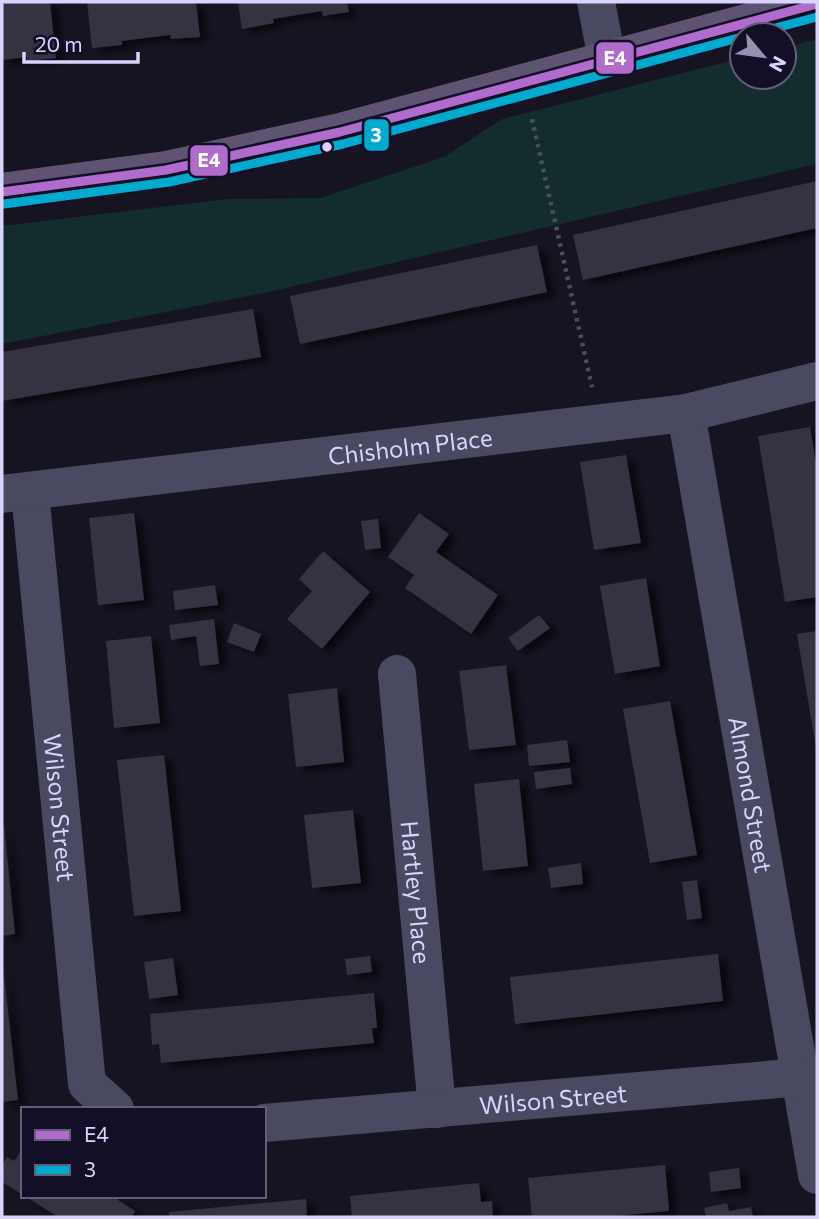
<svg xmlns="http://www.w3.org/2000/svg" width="819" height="1219" font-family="Commissioner,sans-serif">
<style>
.green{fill:#132c2d}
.building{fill:#343243;filter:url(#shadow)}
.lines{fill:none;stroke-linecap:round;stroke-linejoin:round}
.path{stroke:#44505f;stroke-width:4.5;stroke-dasharray:3.5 5;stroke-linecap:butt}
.minor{stroke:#4a4962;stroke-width:38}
.primary{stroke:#5e5373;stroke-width:38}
.bus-1-casing{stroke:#130f26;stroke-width:14}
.bus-2-casing{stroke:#130f26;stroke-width:14}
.bus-1{stroke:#b06ccc;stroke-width:9}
.bus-2{stroke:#00a9ce;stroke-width:9}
.bus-dot{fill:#d9d4ff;stroke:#130f26;stroke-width:2.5}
.labels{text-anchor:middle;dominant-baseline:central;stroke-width:7;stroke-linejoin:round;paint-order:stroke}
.street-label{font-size:24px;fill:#d9d4ff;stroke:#130f26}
.line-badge{stroke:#130f26;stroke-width:2.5}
.badge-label{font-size:19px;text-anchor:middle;font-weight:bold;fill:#fff}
</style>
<defs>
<filter id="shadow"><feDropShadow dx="8" dy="4.5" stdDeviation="3.5" flood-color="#0009"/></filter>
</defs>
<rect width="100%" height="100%" fill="#161421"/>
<polygon class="green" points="817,39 817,164 269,292 2,344 2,226 227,199 320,198 444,157 502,119 742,58 742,77 784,77 784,48"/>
<g class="building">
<polygon points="2,2 50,2 56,58 27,61 27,57 2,60"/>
<polygon points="87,2 196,2 200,37 171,39 170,35 145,38 122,41 122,45 92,48"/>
<polygon points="238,2 347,2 349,12 323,16 322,11 273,19 274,23 242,29"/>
<polygon points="817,181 817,228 583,280 573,235"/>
<polygon points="537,245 547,292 300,344 290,296"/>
<polygon points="253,309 261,357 2,401 2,352"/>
<polygon points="810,427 817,469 817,597 785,602 758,436"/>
<polygon points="626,455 641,543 594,550 580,462"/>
<polygon points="134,513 144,600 98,605 89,518"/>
<polygon points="419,513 449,534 436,552 498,595 471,634 405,588 414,575 388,557"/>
<polygon points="378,519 381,548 365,550 361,521"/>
<polygon points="323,551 370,592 322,649 287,619 312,591 299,579"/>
<polygon points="646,578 660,666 615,674 600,586"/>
<polygon points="215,585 218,605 175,610 173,591"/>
<polygon points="539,615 550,628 518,651 508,638"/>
<polygon points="214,619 219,664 200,666 196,636 171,640 169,625"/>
<polygon points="234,623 261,634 254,652 227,642"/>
<polygon points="817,631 817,748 816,748 797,634"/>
<polygon points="151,636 160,723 114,728 106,641"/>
<polygon points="506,665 516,745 469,750 459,671"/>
<polygon points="337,688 344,762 296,767 288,694"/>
<polygon points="670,701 697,855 650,863 623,709"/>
<polygon points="567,740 570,762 529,766 527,745"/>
<polygon points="164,755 181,911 134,916 117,760"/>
<polygon points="570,768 572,784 536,789 534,772"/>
<polygon points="519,779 528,866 483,871 474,784"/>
<polygon points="353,810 361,883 312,888 304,815"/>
<polygon points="2,825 4,825 15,934 2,936"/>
<polygon points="581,863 583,884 551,888 548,868"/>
<polygon points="697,880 702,918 687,920 682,882"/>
<polygon points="718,954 723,1001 515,1024 510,977"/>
<polygon points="370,956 372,972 347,975 345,959"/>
<polygon points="173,958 178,995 149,999 144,962"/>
<polygon points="2,975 4,975 18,1100 2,1102"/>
<polygon points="374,993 377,1028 372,1028 374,1043 161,1063 159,1044 152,1045 150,1014"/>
<polygon points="23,1148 23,1195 2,1182 2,1165 7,1157 14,1161"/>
<polygon points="665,1165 669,1211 606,1217 532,1217 528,1178"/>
<polygon points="739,1168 741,1188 711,1192 709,1172"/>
<polygon points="479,1183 481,1202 492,1201 493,1217 352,1217 350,1196"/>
<polygon points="25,1196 112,1196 135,1211 132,1217 58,1217"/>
<polygon points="306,1199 307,1217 169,1217 169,1212"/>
<polygon points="727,1203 729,1211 751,1207 753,1217 706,1217 704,1208"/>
</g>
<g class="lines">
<polyline class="path" points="532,119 592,387"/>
<g class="minor">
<polyline points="596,2 607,59"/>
<path id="s1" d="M686,413L817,1175"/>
<path id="s2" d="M30,492L87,1084L115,1109"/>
<path id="s3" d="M2,494L686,413L817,381"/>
<path id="s4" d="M397,674L437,1109"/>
<path id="s5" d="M264,1123L802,1077"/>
</g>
<polyline class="primary" points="2,192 166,170 340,132 817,4"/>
<defs>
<polyline id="bus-1" points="2,192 166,170 340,132 817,4"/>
<g id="bus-2">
<polyline points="749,35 817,17"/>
<polyline points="4,204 169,182 343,144 742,37"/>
</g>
</defs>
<use href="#bus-1" class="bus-1-casing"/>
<use href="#bus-2" class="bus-2-casing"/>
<use href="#bus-1" class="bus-1"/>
<use href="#bus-2" class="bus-2"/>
</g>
<circle class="bus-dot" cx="327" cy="147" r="6"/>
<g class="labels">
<g class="street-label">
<text stroke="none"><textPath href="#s3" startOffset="411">Chisholm Place</textPath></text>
<text stroke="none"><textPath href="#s1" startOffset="387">Almond Street</textPath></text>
<text stroke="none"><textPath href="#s2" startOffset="317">Wilson Street</textPath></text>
<text stroke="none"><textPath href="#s4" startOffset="219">Hartley Place</textPath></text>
<text stroke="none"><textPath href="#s5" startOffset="290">Wilson Street</textPath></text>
</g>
</g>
<g class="line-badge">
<rect x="595" y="41" width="40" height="34" rx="7" fill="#b06ccc"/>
<rect x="363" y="118" width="27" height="34" rx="7" fill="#00a9ce"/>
<rect x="189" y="144" width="40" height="33" rx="7" fill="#b06ccc"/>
</g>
<g class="badge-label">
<text x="615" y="65">E4</text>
<text x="376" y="142">3</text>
<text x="209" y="167">E4</text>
</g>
<rect width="819" height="1219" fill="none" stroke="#d9d4ff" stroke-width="7"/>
<rect x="21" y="1107" width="245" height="91" fill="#130f26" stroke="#625e7d" stroke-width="2"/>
<rect x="35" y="1130" width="35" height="10" fill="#b06ccc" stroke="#625e7d" stroke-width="2"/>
<text x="84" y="1142" font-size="21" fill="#d9d4ff">E4</text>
<rect x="35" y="1165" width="35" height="10" fill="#00a9ce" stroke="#625e7d" stroke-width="2"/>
<text x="84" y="1177" font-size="21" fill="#d9d4ff">3</text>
<g transform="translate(763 56) rotate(119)"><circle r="33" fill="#130f26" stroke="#625e7d" stroke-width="2"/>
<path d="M0-5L12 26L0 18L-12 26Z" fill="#9591b1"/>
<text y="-10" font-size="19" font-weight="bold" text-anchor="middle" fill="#d9d4ff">N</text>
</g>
<path d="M24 52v10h114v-10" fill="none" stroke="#d9d4ff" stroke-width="3.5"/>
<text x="35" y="52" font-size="21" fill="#d9d4ff" stroke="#130f26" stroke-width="5" paint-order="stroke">20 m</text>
</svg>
